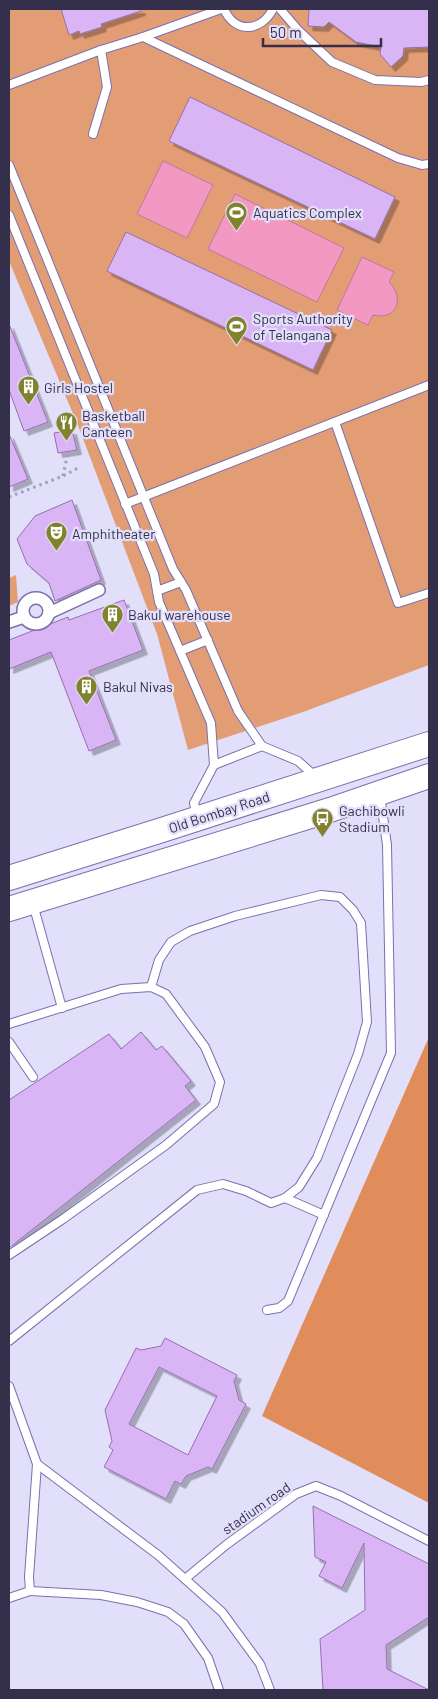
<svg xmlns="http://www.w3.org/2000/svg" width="438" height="1699" font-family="Barlow,sans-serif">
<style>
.green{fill:#e39d75}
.forest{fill:#e08c5b}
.water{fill:#f398c3;stroke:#ba799f}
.building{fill:#dab5f6;stroke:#9370ab;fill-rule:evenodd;filter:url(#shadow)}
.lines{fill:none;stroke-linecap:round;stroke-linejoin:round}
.service-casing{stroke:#7a70af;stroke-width:10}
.pedestrian-casing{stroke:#7a70af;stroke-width:14}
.primary-casing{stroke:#7a70af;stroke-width:26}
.path{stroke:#a29eba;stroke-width:3;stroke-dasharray:2.5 4;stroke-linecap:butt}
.service{stroke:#fff;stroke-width:8}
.pedestrian{stroke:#fff;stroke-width:11}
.primary{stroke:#fff;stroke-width:24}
.labels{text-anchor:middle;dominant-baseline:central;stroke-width:4.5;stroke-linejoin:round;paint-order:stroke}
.poi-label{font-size:14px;fill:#34304c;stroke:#e2dffb;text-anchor:start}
.street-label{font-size:14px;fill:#34304c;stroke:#e2dffb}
</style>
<defs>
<filter id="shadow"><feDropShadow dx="4.5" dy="4.5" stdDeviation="0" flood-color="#0004"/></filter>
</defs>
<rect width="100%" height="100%" fill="#e2dffb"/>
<g class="green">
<polygon points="9,9 429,9 429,665 303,712 188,750 157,634 79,428 9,261"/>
<polygon points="16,575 18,602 9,606 9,578"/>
</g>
<polygon class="forest" points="429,1037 429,1503 262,1416"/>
<g class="water">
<polygon points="163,161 213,185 187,238 137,214"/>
<polygon points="235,194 344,248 317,302 208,249"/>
<path d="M362,257L394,272L389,282C405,298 397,321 373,315L368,325L337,310Z"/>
</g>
<g class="building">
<polygon points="61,9 141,9 141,11 101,24 102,27 80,34 79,31 69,35"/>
<polygon points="309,9 429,9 429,47 404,48 403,56 391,67 380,54 381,47 356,42 329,22 324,27 308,26"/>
<polygon points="190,97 395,197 375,239 169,141"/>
<polygon points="126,232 332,330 313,370 107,271"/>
<polygon points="9,324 48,422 24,431 9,390"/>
<polygon points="72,430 77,450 58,453 54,433"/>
<polygon points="9,434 28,479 9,487"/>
<polygon points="72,500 101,580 55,601 49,583 27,564 17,539 35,516"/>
<polygon points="124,600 143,650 89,671 116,740 89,751 51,652 9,669 9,640 68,617 69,620"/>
<polygon points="141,1032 156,1050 162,1046 191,1081 185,1086 196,1100 9,1248 9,1100 109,1034 121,1049"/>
<path d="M165,1338L237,1375L234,1381L239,1400L246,1404L212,1469L208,1467L186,1476L181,1484L175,1481L166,1499L104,1467L113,1450L109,1447L112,1441L105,1410L136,1348L141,1350L161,1346ZM159,1367L217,1396L188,1455L129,1424Z"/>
<polygon points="313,1506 429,1564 429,1617 386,1645 387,1669 429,1690 323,1690 320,1639 365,1610 364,1543 342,1588 319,1576 326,1562 315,1557"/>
</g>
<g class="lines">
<defs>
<g id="service">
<path d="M224,9C235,34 261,32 273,9"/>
<polyline points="280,9 299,31 332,62 375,80 421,82 429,80"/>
<polyline points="143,37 221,9"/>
<polyline points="9,85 101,50 143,37 398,158 422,165 429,164"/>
<polyline points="93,134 107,87 101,50"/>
<polyline points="9,165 173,569 186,590 238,711 262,746"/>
<polyline points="9,215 154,574 159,602 211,723 214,765"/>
<polyline points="335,422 398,603 429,593"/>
<polyline points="125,504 429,385"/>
<polyline points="157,591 181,582"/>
<polyline points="180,651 208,640"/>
<polyline points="197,816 194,803 214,765 262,746 298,761 316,777"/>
<polyline points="33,904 62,1008"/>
<polyline points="9,1024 121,989 151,987 166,994 205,1047 220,1082 214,1104 166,1145 63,1219 9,1255"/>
<polyline points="9,1042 33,1077"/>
<polyline points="285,1198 324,1215"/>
<polyline points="267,1310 279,1308 288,1301 391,1053 387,845 380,795"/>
<polyline points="9,1341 197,1190 223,1184 246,1191 271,1203 285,1198 299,1187 317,1158 358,1054 367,1022 361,923 353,910 340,897 321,895 235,916 190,931 171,942 159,960 151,987"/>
<polyline points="9,1386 37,1464 158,1555 222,1612 260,1664 270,1690"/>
<polyline points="37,1464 29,1577 30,1591 101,1595 137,1602 168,1612 184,1624 208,1658 219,1690"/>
<polyline points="185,1579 226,1545 296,1494 316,1486 341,1496 429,1541"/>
<polyline points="9,1598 30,1591"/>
</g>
<g id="pedestrian">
<circle cx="36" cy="611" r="13"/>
<polyline points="49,613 99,590"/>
<polyline points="9,622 24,617"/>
</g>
<g id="primary">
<polyline points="9,878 162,830 429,744"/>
<polyline points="9,909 330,810 429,776"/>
</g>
</defs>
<use href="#service" class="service-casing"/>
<use href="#pedestrian" class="pedestrian-casing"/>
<use href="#primary" class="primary-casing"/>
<g class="path">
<polyline points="63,476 68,452"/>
<polyline points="9,497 63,476 78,468"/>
</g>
<use href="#service" class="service"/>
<use href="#pedestrian" class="pedestrian"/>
<use href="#primary" class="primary"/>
</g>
<defs>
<symbol id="stadium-pin" viewBox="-11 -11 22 30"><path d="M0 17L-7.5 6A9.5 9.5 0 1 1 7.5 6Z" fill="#81822c" stroke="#e2dffb"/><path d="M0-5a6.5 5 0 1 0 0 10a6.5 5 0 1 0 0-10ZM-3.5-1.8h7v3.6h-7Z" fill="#fff"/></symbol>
<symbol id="building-pin" viewBox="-11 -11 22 30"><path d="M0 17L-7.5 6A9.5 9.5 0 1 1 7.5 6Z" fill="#81822c" stroke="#e2dffb"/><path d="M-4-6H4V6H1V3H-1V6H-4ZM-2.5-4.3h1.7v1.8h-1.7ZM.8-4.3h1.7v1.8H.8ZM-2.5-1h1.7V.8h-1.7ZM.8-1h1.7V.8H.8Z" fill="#fff"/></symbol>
<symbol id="restaurant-pin" viewBox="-11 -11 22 30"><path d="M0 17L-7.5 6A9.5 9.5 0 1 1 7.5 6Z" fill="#81822c" stroke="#e2dffb"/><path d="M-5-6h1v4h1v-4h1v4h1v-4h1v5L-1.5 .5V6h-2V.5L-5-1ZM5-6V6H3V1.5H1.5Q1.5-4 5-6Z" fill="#fff"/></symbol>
<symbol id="theatre-pin" viewBox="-11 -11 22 30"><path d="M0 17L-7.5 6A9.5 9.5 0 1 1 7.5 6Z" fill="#81822c" stroke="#e2dffb"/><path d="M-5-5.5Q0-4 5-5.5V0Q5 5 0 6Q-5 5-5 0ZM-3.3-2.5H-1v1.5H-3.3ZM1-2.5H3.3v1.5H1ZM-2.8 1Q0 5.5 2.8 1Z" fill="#fff"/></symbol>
<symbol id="bus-pin" viewBox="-11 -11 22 30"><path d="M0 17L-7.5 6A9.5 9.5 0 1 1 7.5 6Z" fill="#81822c" stroke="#e2dffb"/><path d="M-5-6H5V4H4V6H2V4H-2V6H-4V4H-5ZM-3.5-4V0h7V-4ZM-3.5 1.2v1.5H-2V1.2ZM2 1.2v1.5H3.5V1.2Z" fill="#fff"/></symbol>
</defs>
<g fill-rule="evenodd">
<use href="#stadium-pin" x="224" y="200" width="25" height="34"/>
<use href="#stadium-pin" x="224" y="314" width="25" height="34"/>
<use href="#building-pin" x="16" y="374" width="25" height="34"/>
<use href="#restaurant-pin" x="54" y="410" width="25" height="34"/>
<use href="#theatre-pin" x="44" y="520" width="25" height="34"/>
<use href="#building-pin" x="100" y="602" width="25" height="34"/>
<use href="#building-pin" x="74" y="674" width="25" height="34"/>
<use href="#bus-pin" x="310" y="806" width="25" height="34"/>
</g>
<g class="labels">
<g class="poi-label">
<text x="253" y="212">Aquatics Complex</text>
<text x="253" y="318">Sports Authority<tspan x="253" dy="16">of Telangana</tspan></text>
<text x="44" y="387">Girls Hostel</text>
<text x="82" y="415">Basketball<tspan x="82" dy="16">Canteen</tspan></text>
<text x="72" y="533">Amphitheater</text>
<text x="128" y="614">Bakul warehouse</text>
<text x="103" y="686">Bakul Nivas</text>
<text x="339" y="810">Gachibowli<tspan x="339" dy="16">Stadium</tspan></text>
</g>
<g class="street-label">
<text transform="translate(219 812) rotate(-18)">Old Bombay Road</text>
<text transform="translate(256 1508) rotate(-35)">stadium road</text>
</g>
</g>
<rect width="438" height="1699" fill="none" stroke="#34304c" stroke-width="20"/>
<path d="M263 38v8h118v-8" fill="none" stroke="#34304c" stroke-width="2.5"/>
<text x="270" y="38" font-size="15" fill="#34304c" stroke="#e2dffb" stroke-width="4" paint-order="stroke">50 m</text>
</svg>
